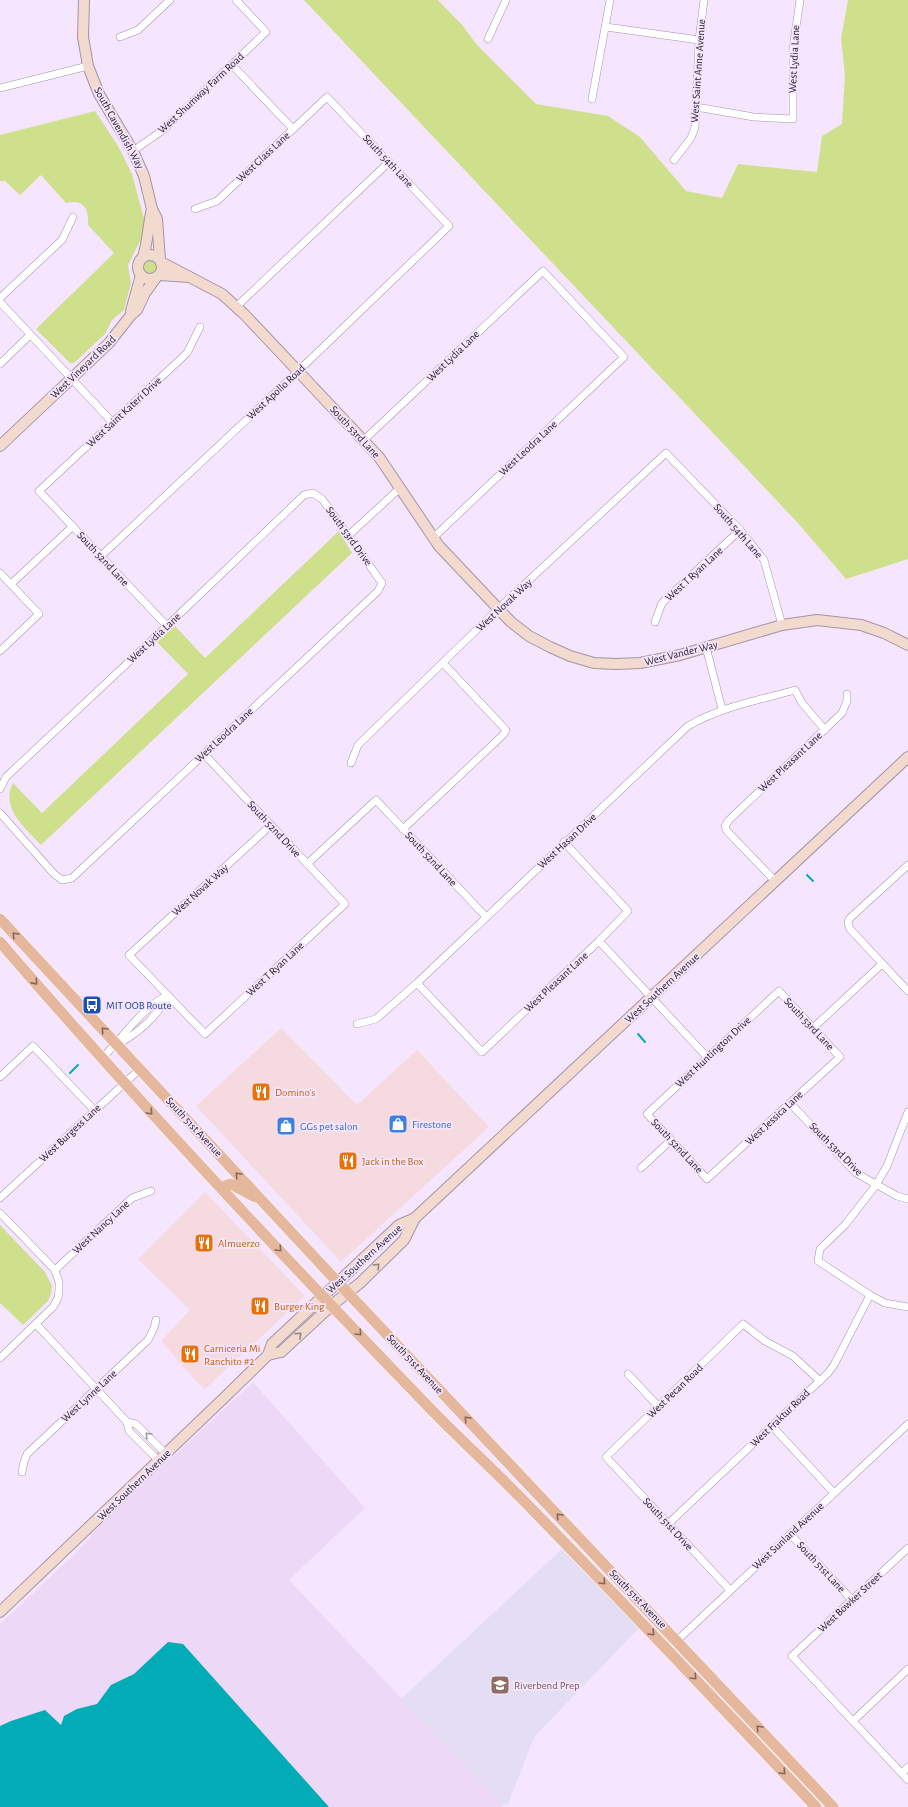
<svg xmlns="http://www.w3.org/2000/svg" width="908" height="1807" font-family="'Alegreya Sans',sans-serif">
<style>
.commercial{fill:#f5dbdf}
.built{fill:#edd8f8}
.education{fill:#e4def4}
.green{fill:#cfe08d}
.water{fill:#01acb6}
.lines{fill:none;stroke-linecap:round;stroke-linejoin:round}
.stream{stroke:#01acb6;stroke-width:2}
.street-casing{stroke:#a293aa;stroke-width:8}
.secondary-casing{stroke:#a293aa;stroke-width:12}
.primary-casing{stroke:#fff;stroke-width:12}
.street{stroke:#fff;stroke-width:7}
.secondary{stroke:#f2dbce;stroke-width:10}
.primary{stroke:#e5b79d;stroke-width:11}
.oneway{stroke:#826860}
.oneway2{stroke:#938481}
.oneway3{stroke:#9a989c}
.labels{text-anchor:middle;dominant-baseline:central;stroke-width:3.5;stroke-linejoin:round;paint-order:stroke}
.street-label{font-size:11px;fill:#1f1a22;stroke:#f6e5fe}
.transit-label{font-size:11px;fill:#164399;stroke:#f6e5fe;text-anchor:start}
.food-label{font-size:11px;fill:#c56008;stroke:#f6e5fe;text-anchor:start}
.shop-label{font-size:11px;fill:#366cbe;stroke:#f6e5fe;text-anchor:start}
.education-label{font-size:11px;fill:#785e54;stroke:#f6e5fe;text-anchor:start}
</style>
<rect width="100%" height="100%" fill="#f6e5fe"/>
<g class="commercial">
<polygon points="281,1028 357,1105 417,1050 489,1127 341,1262 196,1106"/>
<polygon points="205,1192 305,1296 205,1389 196,1381 161,1341 190,1310 138,1259"/>
</g>
<polygon class="built" points="253,1382 365,1508 289,1580 503,1805 502,1807 0,1807 0,1624 77,1552 101,1524"/>
<polygon class="education" points="562,1549 639,1628 534,1737 508,1804 503,1805 401,1699"/>
<g class="green">
<polygon points="304,0 438,0 463,26 477,45 536,104 608,116 640,137 686,191 722,198 738,164 817,172 822,136 842,124 845,75 841,38 848,0 908,0 908,559 846,579 797,522"/>
<path d="M95,111L118,146L132,174L145,222L144,233L128,265L131,283L124,310L112,320L105,334L74,363H70L36,329L114,253L88,225C89,209 84,199 66,203L41,175L20,195L5,181H0V135Z"/>
<circle cx="150" cy="266" r="8"/>
<path d="M339,531L352,553L41,845C25,828 0,808 13,783L42,813L188,674L157,642L175,626L205,658Z"/>
<polygon points="0,1225 45,1272 52,1286 51,1294 48,1301 23,1325 0,1303"/>
</g>
<polygon class="water" points="168,1642 183,1644 329,1807 0,1807 0,1726 11,1721 45,1710 61,1725 64,1716 77,1709 97,1704 111,1685 134,1674"/>
<g class="lines">
<g class="stream">
<polyline points="807,875 813,881"/>
<polyline points="638,1034 645,1042"/>
<polyline points="70,1073 78,1065"/>
</g>
<defs>
<g id="street">
<polyline points="606,27 699,40"/>
<polyline points="120,37 138,30 170,0"/>
<polyline points="488,39 506,0"/>
<polyline points="232,65 293,129"/>
<polyline points="0,88 88,66"/>
<polyline points="592,99 610,0"/>
<polyline points="696,107 754,117 793,119 793,48 800,0"/>
<polyline points="133,151 163,130 266,32 236,0"/>
<polyline points="674,160 691,138 695,127 699,40 704,0"/>
<polyline points="0,298 62,240 73,217"/>
<polyline points="0,302 113,423"/>
<polyline points="237,306 389,162"/>
<polyline points="0,364 30,335"/>
<polyline points="364,440 543,271 624,357 433,538"/>
<polyline points="349,535 400,488"/>
<polyline points="101,556 290,379 449,226 327,97 217,201 195,209"/>
<polyline points="0,573 39,614 0,651"/>
<polyline points="11,584 73,526"/>
<polyline points="655,622 662,603 740,530"/>
<polyline points="167,626 39,491 187,353 200,327"/>
<polyline points="706,647 722,709"/>
<polyline points="204,754 345,904 205,1034 129,955 271,825"/>
<polyline points="351,763 358,745 498,609 666,453 740,530 764,560 782,625"/>
<polyline points="0,789 6,777 167,626 304,495 313,493 322,499 382,583 378,591 72,878 62,880 54,874 0,813"/>
<polyline points="403,829 503,735 506,730 443,663"/>
<polyline points="307,864 376,800 486,917"/>
<polyline points="908,865 849,919 848,923 850,929 908,991"/>
<polyline points="775,881 727,831 725,826 729,820 842,713 847,701 847,694"/>
<polyline points="599,941 707,1057"/>
<polyline points="417,983 482,1052 599,941 628,911 564,842"/>
<polygon points="779,991 840,1057 707,1179 647,1114"/>
<path d="M357,1024L376,1019L417,983L688,726C721,707 759,700 795,690L802,703L825,730"/>
<polyline points="813,1028 882,964"/>
<path d="M117,1044C137,1035 158,1015 168,996"/>
<path d="M102,1058C124,1037 140,1009 168,995"/>
<polyline points="0,1077 33,1046 94,1110"/>
<polyline points="790,1103 856,1173 897,1196 908,1199"/>
<polyline points="908,1112 887,1166 876,1185 845,1225 820,1249 818,1261 870,1295 885,1303 908,1307"/>
<polyline points="641,1168 671,1140"/>
<polyline points="0,1198 140,1069"/>
<polyline points="0,1213 55,1270 59,1282 59,1290 58,1298 53,1307 0,1358"/>
<polyline points="55,1270 132,1198 151,1191"/>
<polyline points="36,1324 127,1422 129,1431 159,1461"/>
<polyline points="628,1374 659,1407"/>
<polyline points="127,1422 136,1424 166,1454"/>
<polyline points="772,1426 834,1493"/>
<polyline points="22,1472 24,1462 27,1454 148,1340 154,1328 156,1320"/>
<polyline points="668,1524 828,1373 834,1365 870,1295"/>
<polyline points="790,1534 852,1600"/>
<polyline points="908,1548 792,1656 908,1780"/>
<polyline points="730,1590 606,1457 743,1324 765,1341 793,1356 820,1381"/>
<polyline points="668,1649 908,1424"/>
<polyline points="853,1721 908,1669"/>
<polyline points="902,1773 908,1767"/>
</g>
<g id="secondary">
<polyline points="84,0 83,37 88,66 99,94 133,151 144,176 152,209 157,219 160,259"/>
<circle cx="150" cy="267" r="12"/>
<path d="M143,257C148,241 148,225 152,209"/>
<polyline points="161,262 222,294 244,314 379,457 439,546 511,622 529,636 550,647 570,656 594,663 616,664 640,663 680,655 782,625 817,620 861,625 884,633 908,645"/>
<polyline points="160,275 189,277"/>
<polyline points="131,311 141,275"/>
<polyline points="0,446 109,343 131,315 137,310 145,293 155,279"/>
<polyline points="268,1355 281,1352 332,1305 360,1283 404,1240 415,1218 908,757"/>
<polyline points="0,1612 225,1397 268,1355 272,1344 399,1225 415,1218"/>
</g>
<g id="primary">
<polyline points="0,919 330,1274 833,1807"/>
<path d="M0,942C135,1099 277,1250 421,1399C454,1434 490,1466 523,1500C622,1601 719,1704 816,1807"/>
<polyline points="223,1189 227,1185 231,1184 255,1197"/>
</g>
</defs>
<use href="#street" class="street-casing"/>
<use href="#secondary" class="secondary-casing"/>
<use href="#primary" class="primary-casing"/>
<use href="#street" class="street"/>
<use href="#secondary" class="secondary"/>
<use href="#primary" class="primary"/>
</g>
<defs><path id="oneway-chevron" d="M-2-3.5L2.5 0L-2 3.5" fill="none" stroke-width="1.6" stroke-linecap="round" stroke-linejoin="round"/></defs>
<g class="oneway">
<use href="#oneway-chevron" transform="translate(15 935) rotate(-133)"/>
<use href="#oneway-chevron" transform="translate(35 982) rotate(48)"/>
<use href="#oneway-chevron" transform="translate(104 1030) rotate(-133)"/>
<use href="#oneway-chevron" transform="translate(150 1112) rotate(47)"/>
<use href="#oneway-chevron" transform="translate(238 1175) rotate(-133)"/>
<use href="#oneway-chevron" transform="translate(279 1249) rotate(47)"/>
<use href="#oneway-chevron" transform="translate(359 1333) rotate(47)"/>
<use href="#oneway-chevron" transform="translate(467 1419) rotate(-133)"/>
<use href="#oneway-chevron" transform="translate(559 1516) rotate(-133)"/>
<use href="#oneway-chevron" transform="translate(603 1582) rotate(46)"/>
<use href="#oneway-chevron" transform="translate(652 1633) rotate(47)"/>
<use href="#oneway-chevron" transform="translate(694 1677) rotate(47)"/>
<use href="#oneway-chevron" transform="translate(759 1728) rotate(-133)"/>
<use href="#oneway-chevron" transform="translate(783 1772) rotate(47)"/>
</g>
<g class="oneway2">
<use href="#oneway-chevron" transform="translate(377 1266) rotate(-45)"/>
<use href="#oneway-chevron" transform="translate(299 1335) rotate(-43)"/>
</g>
<use class="oneway3" href="#oneway-chevron" transform="translate(148 1435) rotate(-134)"/>
<defs>
<symbol id="bus-square" viewBox="-11 -11 22 22"><rect x="-9" y="-9" width="18" height="18" rx="4" fill="#1a4fb4" stroke="#f6e5fe"/><path d="M-5-6H5V4H4V6H2V4H-2V6H-4V4H-5ZM-3.5-4V0h7V-4ZM-3.5 1.2v1.5H-2V1.2ZM2 1.2v1.5H3.5V1.2Z" fill="#fff"/></symbol>
<symbol id="restaurant-square" viewBox="-11 -11 22 22"><rect x="-9" y="-9" width="18" height="18" rx="4" fill="#e8710a" stroke="#f6e5fe"/><path d="M-5-6h1v4h1v-4h1v4h1v-4h1v5L-1.5 .5V6h-2V.5L-5-1ZM5-6V6H3V1.5H1.5Q1.5-4 5-6Z" fill="#fff"/></symbol>
<symbol id="shop-square" viewBox="-11 -11 22 22"><rect x="-9" y="-9" width="18" height="18" rx="4" fill="#3f7fe0" stroke="#f6e5fe"/><path d="M-5-2.5h2.3a2.7 3.5 0 0 1 5.4 0H5L5.5 6h-11ZM-1.5-2.5h3a1.5 2.3 0 0 0-3 0Z" fill="#fff"/></symbol>
<symbol id="school-square" viewBox="-11 -11 22 22"><rect x="-9" y="-9" width="18" height="18" rx="4" fill="#8d6e63" stroke="#f6e5fe"/><path d="M0-5L7-2L0 1L-7-2ZM-4 1L0 2.5L4 1V4Q0 6-4 4Z" fill="#fff"/></symbol>
</defs>
<g fill-rule="evenodd">
<use href="#bus-square" x="81" y="994" width="22" height="22"/>
<use href="#restaurant-square" x="250" y="1081" width="22" height="22"/>
<use href="#shop-square" x="387" y="1113" width="22" height="22"/>
<use href="#shop-square" x="275" y="1115" width="22" height="22"/>
<use href="#restaurant-square" x="337" y="1150" width="22" height="22"/>
<use href="#restaurant-square" x="193" y="1232" width="22" height="22"/>
<use href="#restaurant-square" x="249" y="1295" width="22" height="22"/>
<use href="#restaurant-square" x="179" y="1343" width="22" height="22"/>
<use href="#school-square" x="489" y="1674" width="22" height="22"/>
</g>
<g class="labels">
<g class="street-label">
<text transform="translate(794 59) rotate(-87)">West Lydia Lane</text>
<text transform="translate(698 71) rotate(-86)">West Saint Anne Avenue</text>
<text transform="translate(201 93) rotate(-43)">West Shumway Farm Road</text>
<text transform="translate(119 128) rotate(61)">South Cavendish Way</text>
<text transform="translate(263 157) rotate(-43)">West Glass Lane</text>
<text transform="translate(388 161) rotate(47)">South 54th Lane</text>
<text transform="translate(453 356) rotate(-44)">West Lydia Lane</text>
<text transform="translate(83 367) rotate(-44)">West Vineyard Road</text>
<text transform="translate(276 392) rotate(-43)">West Apollo Road</text>
<text transform="translate(124 412) rotate(-43)">West Saint Kateri Drive</text>
<text transform="translate(355 432) rotate(47)">South 53rd Lane</text>
<text transform="translate(528 448) rotate(-43)">West Leodra Lane</text>
<text transform="translate(738 531) rotate(49)">South 54th Lane</text>
<text transform="translate(349 536) rotate(54)">South 53rd Drive</text>
<text transform="translate(103 559) rotate(47)">South 52nd Lane</text>
<text transform="translate(694 574) rotate(-43)">West T Ryan Lane</text>
<text transform="translate(504 605) rotate(-43)">West Novak Way</text>
<text transform="translate(154 638) rotate(-43)">West Lydia Lane</text>
<text transform="translate(681 653) rotate(-14)">West Vander Way</text>
<text transform="translate(224 735) rotate(-43)">West Leodra Lane</text>
<text transform="translate(790 762) rotate(-43)">West Pleasant Lane</text>
<text transform="translate(274 829) rotate(47)">South 52nd Drive</text>
<text transform="translate(567 841) rotate(-43)">West Hasan Drive</text>
<text transform="translate(431 859) rotate(47)">South 52nd Lane</text>
<text transform="translate(200 890) rotate(-42)">West Novak Way</text>
<text transform="translate(275 969) rotate(-43)">West T Ryan Lane</text>
<text transform="translate(556 982) rotate(-43)">West Pleasant Lane</text>
<text transform="translate(662 988) rotate(-43)">West Southern Avenue</text>
<text transform="translate(809 1024) rotate(47)">South 53rd Lane</text>
<text transform="translate(713 1052) rotate(-43)">West Huntington Drive</text>
<text transform="translate(774 1118) rotate(-43)">West Jessica Lane</text>
<text transform="translate(194 1127) rotate(47)">South 51st Avenue</text>
<text transform="translate(70 1133) rotate(-43)">West Burgess Lane</text>
<text transform="translate(677 1146) rotate(47)">South 52nd Lane</text>
<text transform="translate(836 1149) rotate(45)">South 53rd Drive</text>
<text transform="translate(101 1227) rotate(-43)">West Nancy Lane</text>
<text transform="translate(364 1259) rotate(-42)">West Southern Avenue</text>
<text transform="translate(415 1364) rotate(47)">South 51st Avenue</text>
<text transform="translate(675 1391) rotate(-44)">West Pecan Road</text>
<text transform="translate(89 1396) rotate(-43)">West Lynne Lane</text>
<text transform="translate(780 1418) rotate(-44)">West Fraktur Road</text>
<text transform="translate(134 1485) rotate(-44)">West Southern Avenue</text>
<text transform="translate(668 1524) rotate(47)">South 51st Drive</text>
<text transform="translate(788 1536) rotate(-43)">West Sunland Avenue</text>
<text transform="translate(821 1567) rotate(47)">South 51st Lane</text>
<text transform="translate(638 1599) rotate(46)">South 51st Avenue</text>
<text transform="translate(850 1602) rotate(-43)">West Bowker Street</text>
</g>
<g class="transit-label">
<text x="106" y="1005">MIT OOB Route</text>
</g>
<g class="food-label">
<text x="275" y="1092">Domino's</text>
<text x="362" y="1161">Jack in the Box</text>
<text x="218" y="1243">Almuerzo</text>
<text x="274" y="1306">Burger King</text>
<text x="204" y="1348">Carniceria Mi<tspan x="204" dy="13">Ranchito #2</tspan></text>
</g>
<g class="shop-label">
<text x="412" y="1124">Firestone</text>
<text x="300" y="1126">GGs pet salon</text>
</g>
<g class="education-label">
<text x="514" y="1685">Riverbend Prep</text>
</g>
</g>
</svg>
